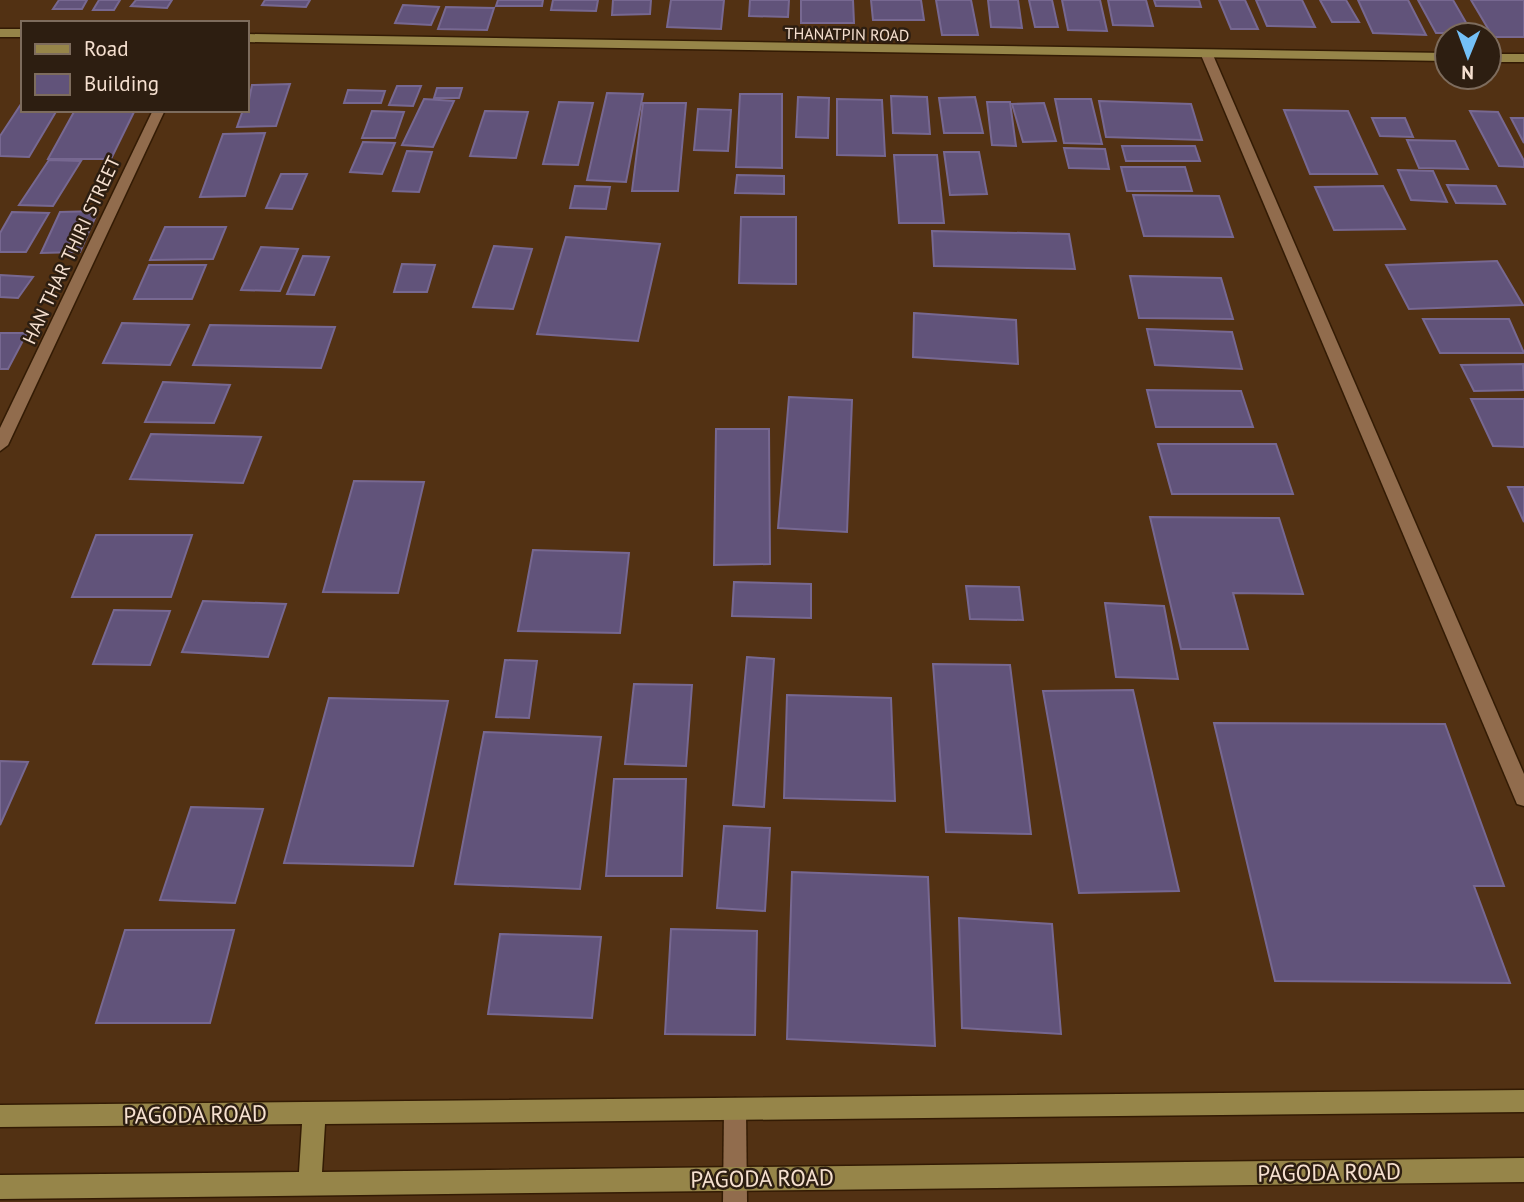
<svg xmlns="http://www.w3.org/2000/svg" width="1524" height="1202" font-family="'PT Sans',sans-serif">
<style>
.building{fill:#61537a;stroke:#776891;stroke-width:2}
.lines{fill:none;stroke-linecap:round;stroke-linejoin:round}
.street-casing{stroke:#331b04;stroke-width:3}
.secondary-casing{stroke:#331b04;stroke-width:3}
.street{fill:#916c4d;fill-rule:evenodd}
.secondary{fill:#968549;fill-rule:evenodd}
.labels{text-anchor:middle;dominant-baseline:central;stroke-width:5;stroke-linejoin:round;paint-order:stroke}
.far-street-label{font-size:16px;fill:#f6e0d0;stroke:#2d1e11}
.street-label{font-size:19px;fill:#f6e0d0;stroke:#2d1e11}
.near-street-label{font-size:23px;fill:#f6e0d0;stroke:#2d1e11}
</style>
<rect width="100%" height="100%" fill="#523113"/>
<g class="building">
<polygon points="59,0 87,0 82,9 53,9"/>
<polygon points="99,0 120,0 114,10 93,10"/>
<polygon points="136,0 172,0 167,8 131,6"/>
<polygon points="265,0 310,0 306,7 262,5"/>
<polygon points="498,0 543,0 542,6 496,6"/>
<polygon points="553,0 598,0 596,11 551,10"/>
<polygon points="613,0 651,0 650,14 612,15"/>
<polygon points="671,0 724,0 721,29 667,27"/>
<polygon points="750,0 789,0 788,17 749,16"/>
<polygon points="801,0 853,0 854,23 801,23"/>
<polygon points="871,0 921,0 924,20 873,20"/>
<polygon points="936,0 971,0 978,35 942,35"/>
<polygon points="988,0 1018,0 1022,28 991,27"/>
<polygon points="1029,0 1052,0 1058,27 1035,27"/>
<polygon points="1062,0 1100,0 1107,31 1068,30"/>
<polygon points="1108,0 1146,0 1153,26 1113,25"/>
<polygon points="1154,0 1199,0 1201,7 1156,6"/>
<polygon points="1219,0 1245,0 1258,29 1231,29"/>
<polygon points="1256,0 1302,0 1315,27 1267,26"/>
<polygon points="1320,0 1346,0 1359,22 1332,22"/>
<polygon points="1358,0 1408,0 1426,35 1373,33"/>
<polygon points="1418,0 1453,0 1472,33 1436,33"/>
<polygon points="1471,0 1524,0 1524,37 1493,37"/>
<polygon points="403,5 439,7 431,25 395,23"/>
<polygon points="446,7 494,8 487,30 438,29"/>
<polygon points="290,84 276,126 237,127 243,110 247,110 252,85"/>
<polygon points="397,86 421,86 413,106 389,105"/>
<polygon points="437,88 462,88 459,98 434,98"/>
<polygon points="348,90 385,91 381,103 344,103"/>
<polygon points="607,93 643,94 626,182 587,180"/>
<polygon points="740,94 782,94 782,168 736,167"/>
<polygon points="891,96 927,97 930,134 893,133"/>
<polygon points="798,97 829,98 828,138 796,137"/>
<polygon points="975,97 983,133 944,133 939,98"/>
<polygon points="424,99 454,101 433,147 402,145"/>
<polygon points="837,99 882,100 885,156 837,155"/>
<polygon points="1055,99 1091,99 1102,144 1064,143"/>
<polygon points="23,101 23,110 57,110 29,157 0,156 0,136"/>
<polygon points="1099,101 1191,104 1202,140 1106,137"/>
<polygon points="559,102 593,103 578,165 543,164"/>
<polygon points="987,102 1010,102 1016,146 992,145"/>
<polygon points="643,103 686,103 678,191 632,191"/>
<polygon points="1044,103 1056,141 1023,142 1012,104"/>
<polygon points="698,109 731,110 728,151 694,150"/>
<polygon points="75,110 135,110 111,159 48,159"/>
<polygon points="1284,110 1348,111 1377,174 1310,174"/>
<polygon points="372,111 404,112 395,138 362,138"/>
<polygon points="485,111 528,112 516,158 470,156"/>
<polygon points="1470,111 1498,112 1524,161 1524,167 1499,166"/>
<polygon points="1372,118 1405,118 1413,137 1380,136"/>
<polygon points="1511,118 1524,118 1524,143"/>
<polygon points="265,133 245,196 200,197 223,134"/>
<polygon points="1407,140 1455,141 1468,169 1419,168"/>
<polygon points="363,142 395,143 382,174 350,172"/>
<polygon points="1122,146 1195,146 1200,161 1126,161"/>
<polygon points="1064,148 1105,149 1109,169 1069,168"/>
<polygon points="407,151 432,152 419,192 393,191"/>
<polygon points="944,152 979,152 987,194 950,195"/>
<polygon points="894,155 937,155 944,223 899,223"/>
<polygon points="49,160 81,161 53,206 19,205"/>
<polygon points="1121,167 1185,167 1192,191 1127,191"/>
<polygon points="1398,170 1433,171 1447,202 1411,200"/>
<polygon points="281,174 307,174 292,209 266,208"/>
<polygon points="737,175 784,176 784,194 735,193"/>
<polygon points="1447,185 1496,186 1505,204 1456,203"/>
<polygon points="575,186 610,187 606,209 570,208"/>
<polygon points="1383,186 1405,229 1334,230 1315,187"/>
<polygon points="1133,195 1219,196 1233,237 1144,236"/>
<polygon points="98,211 80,252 41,253 60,212"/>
<polygon points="12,212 49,213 26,252 0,252 0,233"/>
<polygon points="741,217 796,217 796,284 739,283"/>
<polygon points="165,227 226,227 213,259 150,260"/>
<polygon points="932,231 1069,234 1075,269 934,266"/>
<polygon points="566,237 660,244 638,341 537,334"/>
<polygon points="494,246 532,249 513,309 473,307"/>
<polygon points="261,247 298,249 280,291 241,290"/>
<polygon points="303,256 329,257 314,295 287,294"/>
<polygon points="1497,261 1523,305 1409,309 1386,265"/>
<polygon points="402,264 435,265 427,292 394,292"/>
<polygon points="149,265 206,265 192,299 134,299"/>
<polygon points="0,275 33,277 18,298 0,297"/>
<polygon points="1130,276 1221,278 1233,319 1139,318"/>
<polygon points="914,313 1016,320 1018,364 913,357"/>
<polygon points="1423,319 1509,319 1524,353 1440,353"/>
<polygon points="122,323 189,325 170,365 103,363"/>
<polygon points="210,325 335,327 321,368 193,365"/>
<polygon points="1147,329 1232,332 1242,369 1155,365"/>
<polygon points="0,333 27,333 8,369 0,369"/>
<polygon points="1523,364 1524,390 1474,391 1461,365"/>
<polygon points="163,382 230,385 214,423 145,422"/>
<polygon points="1147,390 1241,391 1253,427 1156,427"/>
<polygon points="789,397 852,400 847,532 778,528"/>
<polygon points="1471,399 1524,399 1524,447 1493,446"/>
<polygon points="716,429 769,429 770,564 714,565"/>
<polygon points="151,434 261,437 243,483 130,479"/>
<polygon points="1158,444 1276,444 1293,494 1172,494"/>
<polygon points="354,481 424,482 398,593 323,592"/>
<polygon points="1508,487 1524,487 1524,522"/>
<polygon points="1150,517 1279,518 1303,594 1233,593 1248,649 1181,649"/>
<polygon points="96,535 192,535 171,597 72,597"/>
<polygon points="533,550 629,553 620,633 518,631"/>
<polygon points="734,582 811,584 811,618 732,616"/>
<polygon points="966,586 1019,587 1023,620 970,619"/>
<polygon points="203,601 286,604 268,657 182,652"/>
<polygon points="1105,603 1164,606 1178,679 1116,677"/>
<polygon points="114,610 170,611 150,665 93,664"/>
<polygon points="747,657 774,659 764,807 733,805"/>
<polygon points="505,660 537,661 529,718 496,717"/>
<polygon points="933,664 1010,665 1031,834 946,832"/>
<polygon points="634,684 692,685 686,766 625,764"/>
<polygon points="1133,690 1179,891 1079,893 1043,691"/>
<polygon points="787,695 891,698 895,801 784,798"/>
<polygon points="329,698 448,701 413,866 284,863"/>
<polygon points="1214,723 1445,724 1504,886 1474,886 1510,983 1275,981"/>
<polygon points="484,732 601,737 580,889 455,884"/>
<polygon points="0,761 28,762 0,825"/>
<polygon points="614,779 686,779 682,876 606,876"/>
<polygon points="191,807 263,809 235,903 160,900"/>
<polygon points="724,826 770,828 765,911 717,908"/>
<polygon points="792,872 928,877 935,1046 787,1039"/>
<polygon points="959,918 1052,924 1061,1034 962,1028"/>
<polygon points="671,929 757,931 755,1035 665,1034"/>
<polygon points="125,930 234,930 210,1023 96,1023"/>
<polygon points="500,934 601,937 592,1018 488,1014"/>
</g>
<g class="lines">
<defs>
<g id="street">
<polygon points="1207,51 1213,55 1524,774 1524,806 1517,804 1201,55"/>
<polygon points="153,110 165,110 8,445 0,451 0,428"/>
<polygon points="735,1098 743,1101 746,1109 747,1202 723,1202 724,1109 727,1101"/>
</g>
<g id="secondary">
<rect x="0" y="29" width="23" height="8"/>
<polygon points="247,34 1447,53 1447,61 247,42"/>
<rect x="1489" y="54" width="35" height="8"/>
<polygon points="1524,1090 1524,1112 325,1124 322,1172 1524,1158 1524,1182 0,1199 0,1175 299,1172 302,1124 0,1127 0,1105"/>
</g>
</defs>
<use href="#street" class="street-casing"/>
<use href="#secondary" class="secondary-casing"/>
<use href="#street" class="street"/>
<use href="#secondary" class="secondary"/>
</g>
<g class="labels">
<g class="far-street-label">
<text transform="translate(847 34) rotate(1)">THANATPIN ROAD</text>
</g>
<g class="street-label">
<text transform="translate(71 250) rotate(-65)">HAN THAR THIRI STREET</text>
</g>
<g class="near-street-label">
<text transform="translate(195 1114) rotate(-1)">PAGODA ROAD</text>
<text transform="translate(1329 1172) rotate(-1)">PAGODA ROAD</text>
<text transform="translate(762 1178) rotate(-1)">PAGODA ROAD</text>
</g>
</g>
<rect x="21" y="21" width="228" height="91" fill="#2d1e11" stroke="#7d6c5d" stroke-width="2"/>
<rect x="35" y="44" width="35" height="10" fill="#968549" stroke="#7d6c5d" stroke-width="2"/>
<text x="84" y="56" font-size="21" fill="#f6e0d0">Road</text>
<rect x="35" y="74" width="35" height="21" fill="#61537a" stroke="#7d6c5d" stroke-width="2"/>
<text x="84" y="91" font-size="21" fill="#f6e0d0">Building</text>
<g transform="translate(1468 56) rotate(181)"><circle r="33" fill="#2d1e11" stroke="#7d6c5d" stroke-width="2"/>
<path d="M0-5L12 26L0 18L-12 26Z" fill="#74c0f6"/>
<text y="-10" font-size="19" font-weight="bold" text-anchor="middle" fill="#f6e0d0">N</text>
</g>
</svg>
